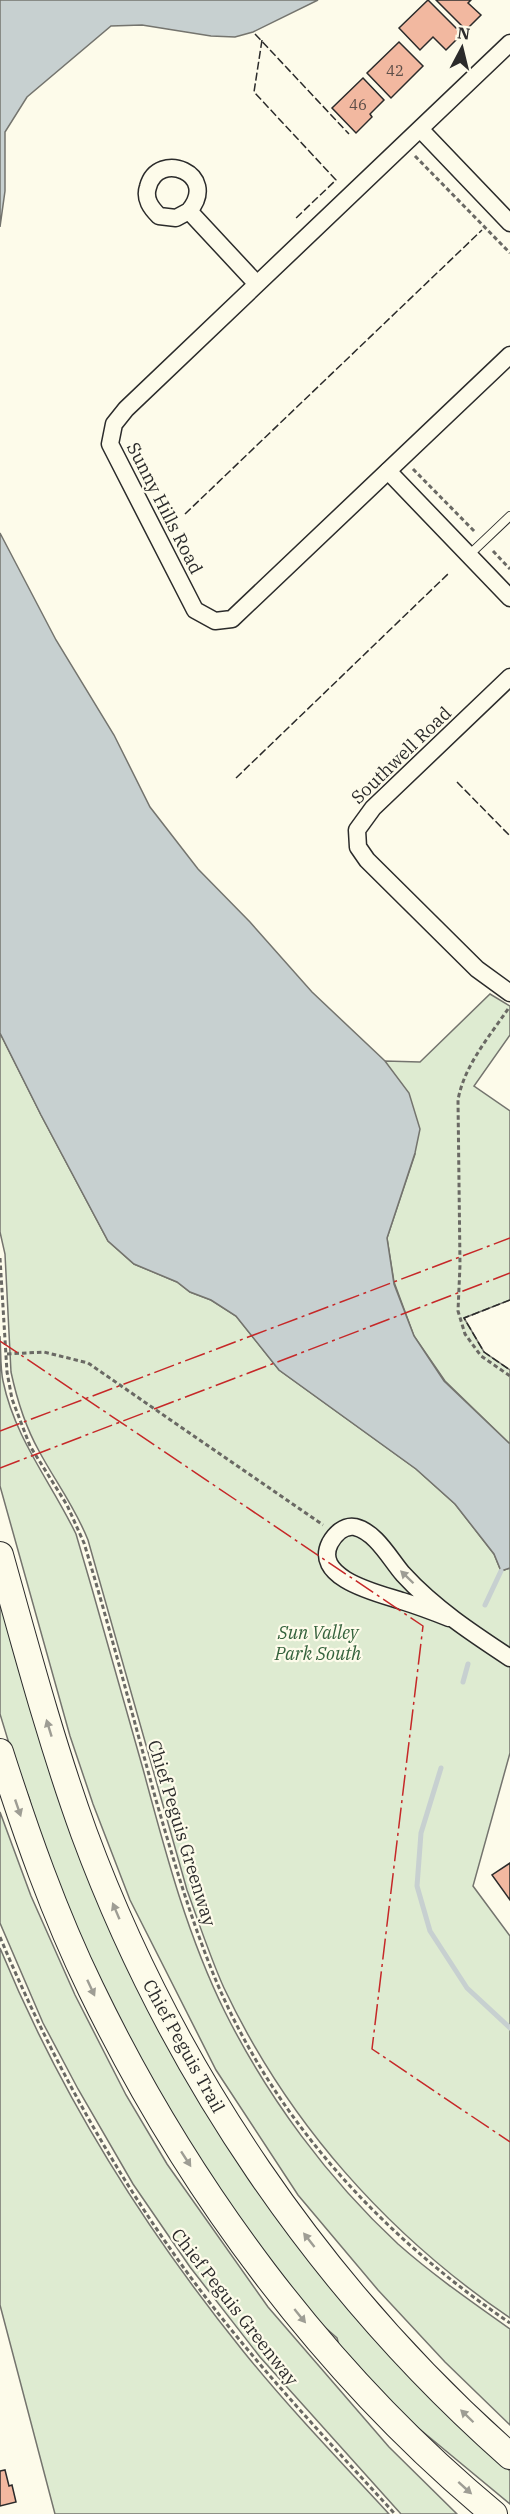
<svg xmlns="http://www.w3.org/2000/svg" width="510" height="2514" font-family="'IBM Plex Serif',serif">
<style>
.green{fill:#deebd1;stroke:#74746e;stroke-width:1.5}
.water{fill:#c7d0d0;stroke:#74746e;stroke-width:1.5}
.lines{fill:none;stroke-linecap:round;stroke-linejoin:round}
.stream{stroke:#c7d0d0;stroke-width:5}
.building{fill:#f2b8a0;stroke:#2b2b2b;stroke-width:1.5}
.lane-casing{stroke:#2b2b2b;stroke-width:10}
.street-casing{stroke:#2b2b2b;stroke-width:19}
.primary-casing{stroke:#2b2b2b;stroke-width:28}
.path{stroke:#6a6964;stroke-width:3;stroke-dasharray:4.5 3;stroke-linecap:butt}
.lane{stroke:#fdfbea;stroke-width:8}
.street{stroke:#fdfbea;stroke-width:16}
.primary{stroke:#fdfbea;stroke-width:26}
.fence{stroke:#2b2b2b;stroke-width:1.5;stroke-dasharray:8 3;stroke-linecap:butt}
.power{stroke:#c62828;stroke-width:1.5;stroke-dasharray:21 4.5 3 4.5;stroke-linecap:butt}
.oneway{fill:#9e9d94}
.labels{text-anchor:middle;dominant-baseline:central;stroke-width:4.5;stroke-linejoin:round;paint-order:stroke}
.number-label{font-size:15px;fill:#5d4e48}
.street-label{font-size:18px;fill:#2b2b2b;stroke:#fdfbea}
.park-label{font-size:18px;font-style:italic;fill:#34623c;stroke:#fdfbea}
</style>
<rect width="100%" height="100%" fill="#fdfbea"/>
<g class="green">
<polygon points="490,994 510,1006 510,1035 474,1086 510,1111 510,1300 464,1318 484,1352 510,1370 510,1444 445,1381 414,1336 394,1282 387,1238 415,1154 385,1061 420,1062"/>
<path d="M0,1033L41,1115L108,1241L134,1264L177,1282L190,1292L211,1300L236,1316L279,1370L416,1469L455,1504L494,1554L501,1571L510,1568V1753L473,1886L510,1936V2318C387,2234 288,2123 224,1988C210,1957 199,1923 187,1890L88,1540C75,1507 55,1481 39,1451C25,1426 17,1400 11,1372L5,1254L0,1232Z"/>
<path d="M0,1336C1,1350 0,1367 3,1381C15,1439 51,1482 76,1534C99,1612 121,1690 143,1769C165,1851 187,1935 225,2012C268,2098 328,2179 398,2244C433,2275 472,2302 510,2329V2425L445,2362L378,2290L298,2195L216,2070L130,1900L93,1804L70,1736L0,1486Z"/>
<path d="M0,1590L199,2097L499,2461L510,2471V2504L405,2417L339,2345L337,2338L320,2323L275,2268L198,2158L125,2033L71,1919L32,1815C32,1805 29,1793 22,1786L0,1714Z"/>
<polygon points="0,1812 31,1896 75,1995 126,2095 167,2164 268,2307 389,2447 457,2514 401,2514 260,2357 190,2267 133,2184 78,2089 43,2023 0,1923"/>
<path d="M0,1948C60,2094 144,2228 243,2351C289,2408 340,2461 389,2514H55L0,2305Z"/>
</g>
<g class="water">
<polygon points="0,0 318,0 253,32 235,37 211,36 142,25 111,26 27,97 5,132 5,191 0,227"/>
<polygon points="0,533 56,640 114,735 150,807 198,869 250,922 312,992 385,1061 409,1093 420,1129 415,1153 387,1238 394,1284 414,1336 444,1381 510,1444 510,1568 501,1571 494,1554 455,1504 416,1469 279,1370 236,1316 211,1300 190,1292 177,1282 134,1264 108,1241 41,1115 0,1033"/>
</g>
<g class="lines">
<g class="stream">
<polyline points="485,1605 501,1571"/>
<polyline points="463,1682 468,1664"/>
<polyline points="441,1768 421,1833 417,1886 430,1931 467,1988 510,2028"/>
</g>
</g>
<g class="building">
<polygon points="428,0 462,34 446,50 433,37 420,50 399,28"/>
<polygon points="436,0 471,0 468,3 481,15 466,30"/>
<polygon points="399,42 423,66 391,98 367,73"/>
<polygon points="363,78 384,100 370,114 372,117 356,133 332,108"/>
<polygon points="510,1863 510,1900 492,1875"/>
<polygon points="5,2470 9,2486 12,2485 16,2502 0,2506 0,2471"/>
</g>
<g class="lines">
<defs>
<polyline id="lane" points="469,555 510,516"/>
<g id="street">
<polyline points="510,43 126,409 114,424 110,444 195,610 215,621 232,619 510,355"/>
<polyline points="421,130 510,223"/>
<path d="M189,211C220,174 158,149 148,187C144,199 151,208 159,216L176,218L189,211L256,283"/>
<polyline points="388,471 510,598"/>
<polyline points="510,677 373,808 357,830 358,847 367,860 477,969 510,993"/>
<path d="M449,1618C434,1612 418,1606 402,1601C381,1594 312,1579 330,1543C335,1534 344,1525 355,1527C376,1532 390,1559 403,1574C434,1608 472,1633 510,1658"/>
</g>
<g id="primary">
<path d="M0,1555C26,1648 51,1742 84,1833C172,2071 320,2288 510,2456"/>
<path d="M0,1752C26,1833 54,1913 91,1989C187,2188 324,2373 494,2514"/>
</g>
</defs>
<use href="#lane" class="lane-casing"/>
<use href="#street" class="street-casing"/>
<use href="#primary" class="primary-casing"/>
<g class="path">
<polyline points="415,156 510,253"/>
<polyline points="413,469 476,533"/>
<polyline points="493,551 510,569"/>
<path d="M508,1009C489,1037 464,1066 458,1100L460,1265L458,1311L465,1334L481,1356L510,1376"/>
<path d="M0,1258L7,1372L12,1399L30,1446L67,1505L84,1543C110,1628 132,1714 156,1800C174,1862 192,1923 217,1983C277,2124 385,2238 510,2323"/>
<polyline points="7,1354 44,1352 88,1363 323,1525"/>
<path d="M0,1937C60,2080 139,2218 238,2338C288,2399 342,2456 395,2514"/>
</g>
<use href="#lane" class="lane"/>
<use href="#street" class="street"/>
<use href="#primary" class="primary"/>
<g class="fence">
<polyline points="255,34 349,134"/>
<polyline points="262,40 254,92 336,180 294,220"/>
<polyline points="185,514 482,230"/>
<polyline points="236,778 449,573"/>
<polyline points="457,782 510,836"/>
<polyline points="510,1300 464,1318 484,1352 510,1370"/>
</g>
<g class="power">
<polyline points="0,1341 423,1626 372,2049 510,2142"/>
<polyline points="0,1431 510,1238"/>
<polyline points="0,1468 510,1273"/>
</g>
</g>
<defs><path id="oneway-solid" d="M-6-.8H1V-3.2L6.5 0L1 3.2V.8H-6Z" transform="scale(1.5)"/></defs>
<g class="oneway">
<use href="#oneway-solid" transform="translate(407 1577) rotate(-136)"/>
<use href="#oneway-solid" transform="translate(49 1728) rotate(-107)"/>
<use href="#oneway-solid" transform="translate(18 1808) rotate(71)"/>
<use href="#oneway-solid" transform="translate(116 1911) rotate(-113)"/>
<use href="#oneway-solid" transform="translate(91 1988) rotate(65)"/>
<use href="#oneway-solid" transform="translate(186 2159) rotate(57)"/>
<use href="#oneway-solid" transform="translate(309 2240) rotate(-128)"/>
<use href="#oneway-solid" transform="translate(300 2316) rotate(51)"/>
<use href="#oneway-solid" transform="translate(467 2416) rotate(-136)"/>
<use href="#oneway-solid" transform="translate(465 2488) rotate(42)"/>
</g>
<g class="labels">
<g class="number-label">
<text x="395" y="70">42</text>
<text x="358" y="104">46</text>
</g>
<g class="street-label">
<text transform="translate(165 508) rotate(63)">Sunny Hills Road</text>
<text transform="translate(401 755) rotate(-44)">Southwell Road</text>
<text transform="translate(182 1833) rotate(73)">Chief Peguis Greenway</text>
<text transform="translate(184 2046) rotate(61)">Chief Peguis Trail</text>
<text transform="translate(235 2307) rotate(52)">Chief Peguis Greenway</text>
</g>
<g class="park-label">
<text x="318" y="1632">Sun Valley<tspan x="318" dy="21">Park South</tspan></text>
</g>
</g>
<g transform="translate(462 48) rotate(7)" stroke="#fdfbea" stroke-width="4.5" paint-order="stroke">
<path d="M0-4.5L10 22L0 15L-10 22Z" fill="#2b2b2b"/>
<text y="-9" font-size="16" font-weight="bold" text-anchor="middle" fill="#2b2b2b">N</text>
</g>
</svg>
